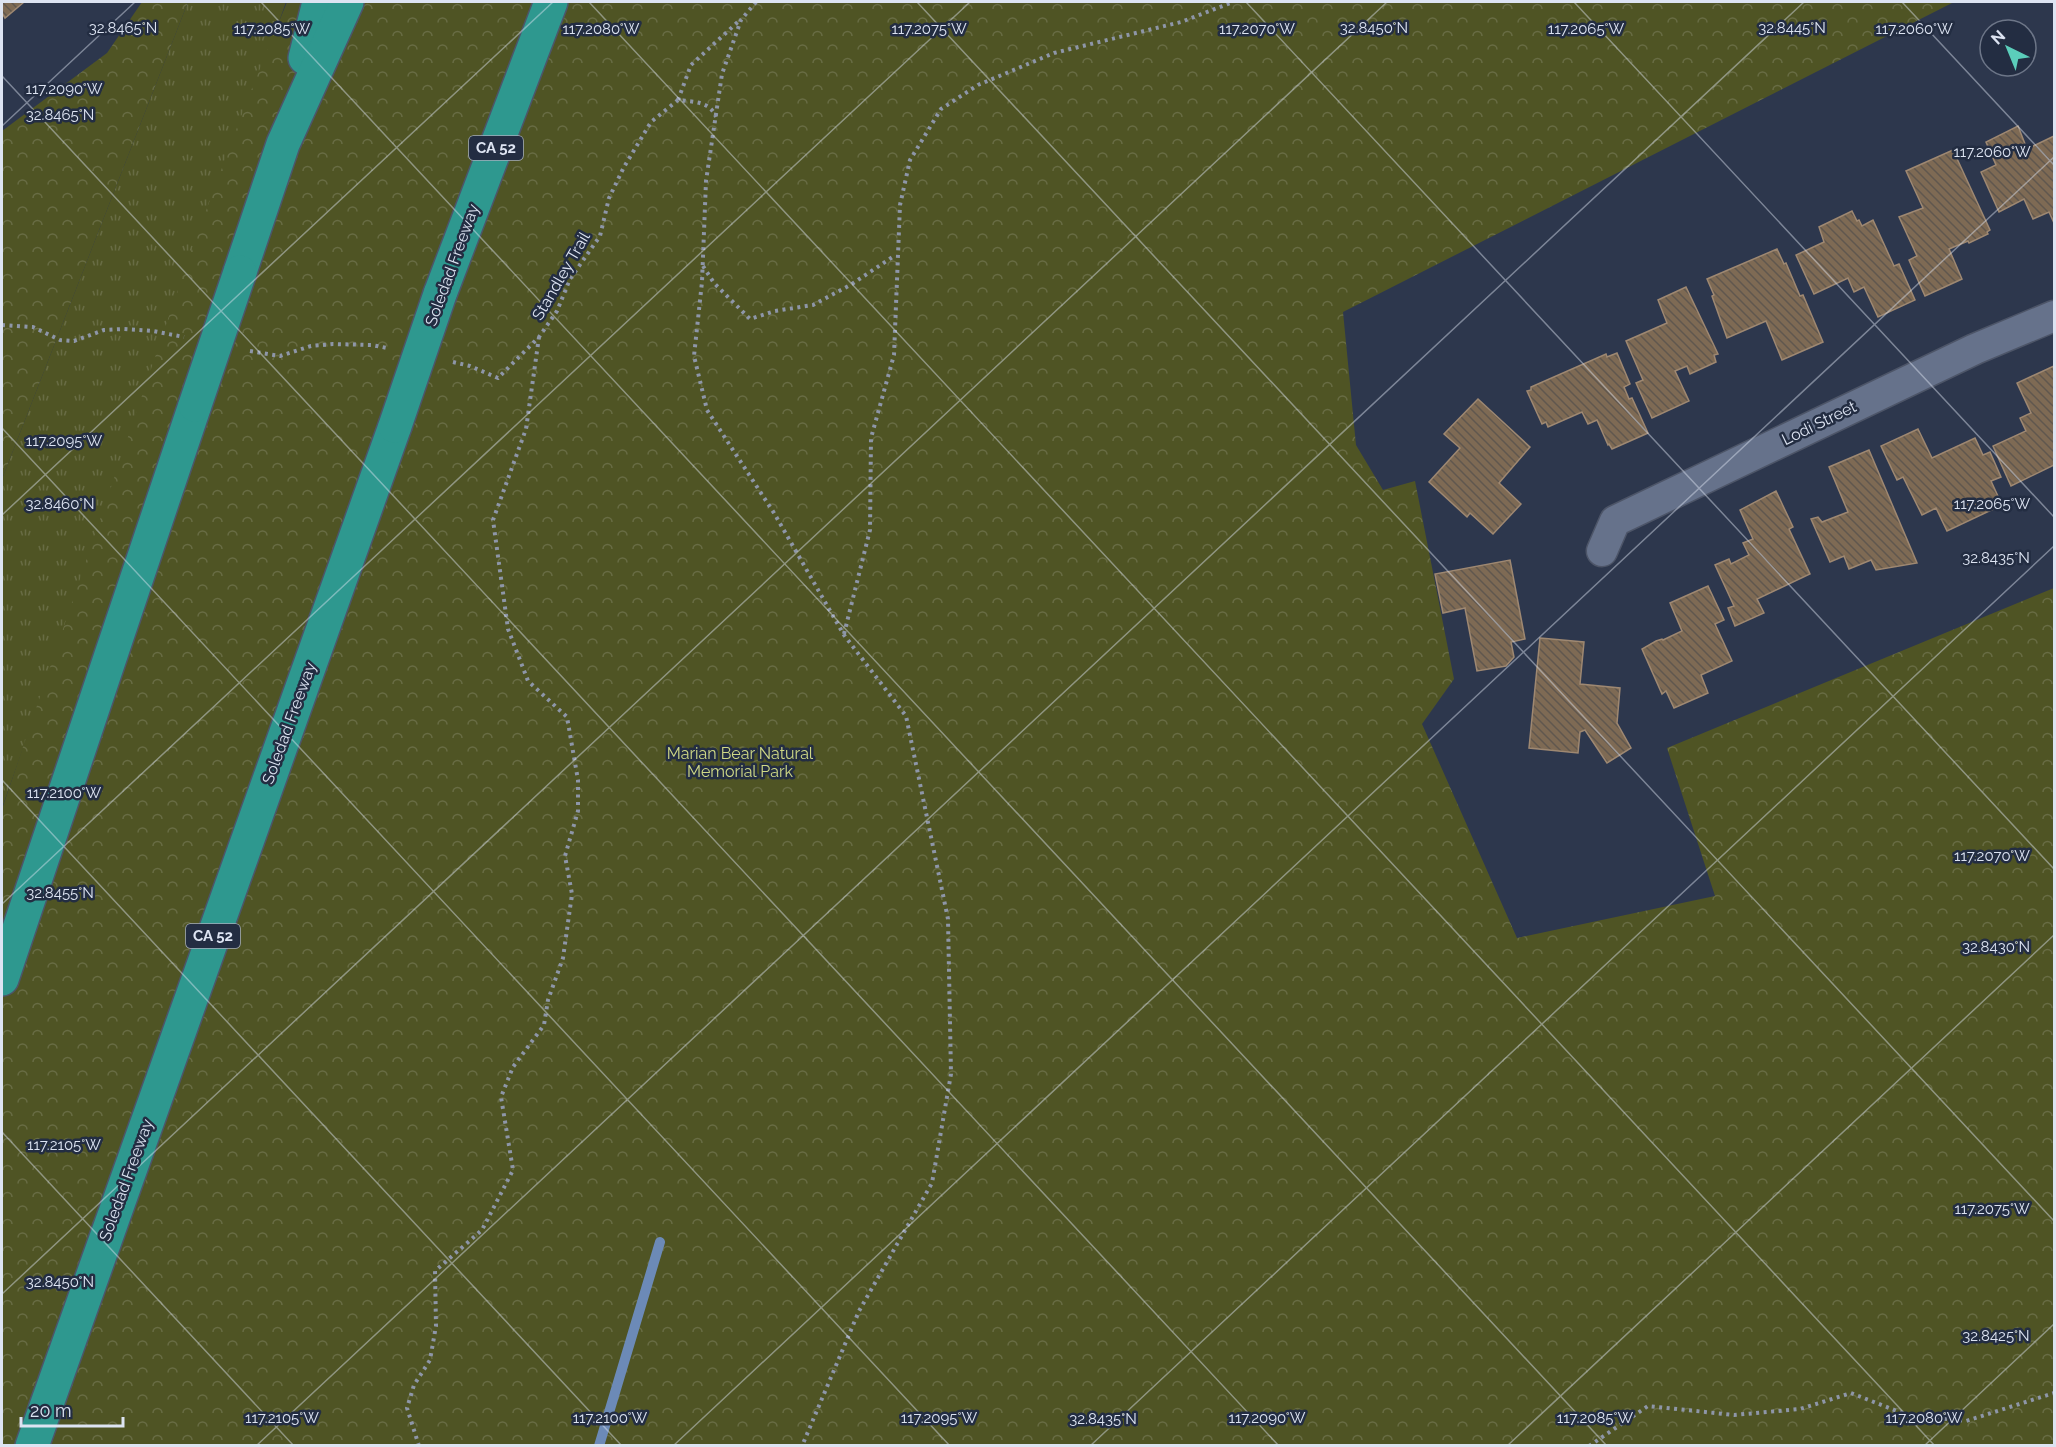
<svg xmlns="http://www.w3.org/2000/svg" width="2056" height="1447" font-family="Raleway,sans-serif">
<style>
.grass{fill:url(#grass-tufts)}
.park{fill:url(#park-crowns)}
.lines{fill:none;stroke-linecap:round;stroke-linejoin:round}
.stream{stroke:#6c8ab7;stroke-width:10}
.building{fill:url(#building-back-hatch);stroke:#9e8872;stroke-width:1.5}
.street-casing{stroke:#4d5568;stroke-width:33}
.highway-casing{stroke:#4d5568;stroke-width:36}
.path{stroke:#8e96a8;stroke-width:4;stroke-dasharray:3 4.5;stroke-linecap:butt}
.street{stroke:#66728b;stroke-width:30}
.highway{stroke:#2e988f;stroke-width:33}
.highway-bridge-casing{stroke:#4d5568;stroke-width:36;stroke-linecap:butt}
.highway-bridge{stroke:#2e988f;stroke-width:33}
.ticks{fill:none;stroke:#dde4f2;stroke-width:1.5;stroke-opacity:0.45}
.labels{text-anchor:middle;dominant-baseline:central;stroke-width:5;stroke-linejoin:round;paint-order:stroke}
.shield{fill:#232d42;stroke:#a5adbd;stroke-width:1.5}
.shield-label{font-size:15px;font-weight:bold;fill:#dde4f2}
.street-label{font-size:16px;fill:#dde4f2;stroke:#232d42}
.park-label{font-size:16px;fill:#d0d986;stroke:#232d42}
.ticks-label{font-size:15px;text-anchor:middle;fill:#dde4f2;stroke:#232d42;stroke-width:5;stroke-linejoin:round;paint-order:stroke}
</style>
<defs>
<pattern id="grass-tufts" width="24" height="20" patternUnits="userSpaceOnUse" patternTransform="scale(1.5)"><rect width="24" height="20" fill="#4f5424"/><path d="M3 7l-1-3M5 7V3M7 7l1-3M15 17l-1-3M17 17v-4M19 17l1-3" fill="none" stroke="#686c44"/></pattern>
<pattern id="park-crowns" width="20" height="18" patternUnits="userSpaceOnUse" patternTransform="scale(1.5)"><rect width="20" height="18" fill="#4f5424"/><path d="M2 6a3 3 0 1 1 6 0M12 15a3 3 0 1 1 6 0" fill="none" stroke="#686c44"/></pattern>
<pattern id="building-back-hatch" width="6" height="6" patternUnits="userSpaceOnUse" patternTransform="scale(1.5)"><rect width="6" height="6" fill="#7e6a54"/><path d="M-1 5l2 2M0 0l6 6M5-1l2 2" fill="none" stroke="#60574e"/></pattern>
</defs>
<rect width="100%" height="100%" fill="#2d374d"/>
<polygon class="grass" points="188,2 286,2 2,808 2,479"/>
<g class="park">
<polygon points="142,2 188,2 2,479 2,131 107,53"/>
<polygon points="287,2 1954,2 1343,312 1356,445 1383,490 1415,481 1454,679 1422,724 1517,938 1715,896 1667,748 2054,588 2054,1445 2,1446 2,809 191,251 248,98"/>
</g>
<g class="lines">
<polyline class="stream" points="599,1446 660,1242"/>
</g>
<g class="building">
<polygon points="2,2 24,2 5,18 2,13"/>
<polygon points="2018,126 2027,149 2054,136 2054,223 2049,212 2033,219 2024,199 1999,212 1981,172 1996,165 1986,142"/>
<polygon points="1953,150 1990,230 1987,232 1988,234 1969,243 1968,241 1949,249 1962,279 1925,296 1909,260 1917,256 1899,217 1923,208 1906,171"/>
<polygon points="1852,211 1857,221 1859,220 1862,226 1873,220 1894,266 1899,264 1915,300 1878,317 1864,287 1854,292 1848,278 1814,294 1796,255 1824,242 1819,227"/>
<polygon points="1777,249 1784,264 1786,263 1800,296 1803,295 1823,342 1782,360 1766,321 1727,338 1712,296 1714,295 1707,279"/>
<polygon points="1686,287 1718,354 1714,355 1716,362 1690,374 1687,366 1675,371 1689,401 1652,418 1636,383 1643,380 1626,341 1667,323 1658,300"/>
<polygon points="1617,353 1630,384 1624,387 1629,399 1632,398 1648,433 1612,449 1609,444 1608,445 1597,420 1588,424 1582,412 1548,427 1546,422 1542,424 1527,391 1531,390 1531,387 1606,354 1607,357"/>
<polygon points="2054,366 2054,465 2011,486 1993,446 2026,431 2020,418 2031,413 2017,383"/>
<polygon points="1478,399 1530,447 1499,483 1521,504 1493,534 1470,513 1467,517 1429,482 1460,448 1444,434"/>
<polygon points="1918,429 1932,458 1975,438 1983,455 1990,452 2001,477 1991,481 2002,505 1947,531 1936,508 1922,515 1903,477 1897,480 1881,446"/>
<polygon points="1869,450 1917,563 1876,570 1871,560 1849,569 1844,556 1830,562 1811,519 1818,517 1822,522 1848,512 1829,467"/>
<polygon points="1776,491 1793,527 1789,529 1810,574 1757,599 1764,613 1735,626 1728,608 1734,606 1715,565 1729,559 1731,564 1749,555 1743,543 1753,539 1740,510"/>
<polygon points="1510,560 1525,639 1511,642 1514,657 1506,666 1477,671 1465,608 1443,613 1435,574"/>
<polygon points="1708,586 1724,620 1715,624 1732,661 1701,675 1708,693 1674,708 1666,691 1662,694 1642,649 1656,641 1662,639 1663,640 1682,631 1670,603"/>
<polygon points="1540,638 1584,642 1580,684 1620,688 1617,723 1631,748 1607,763 1585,730 1580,732 1578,753 1529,748"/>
</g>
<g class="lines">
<defs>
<polyline id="street" points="1602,551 1615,521 1975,349 2054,316"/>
<g id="highway">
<polyline points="305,58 319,2"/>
<polyline points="240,272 283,144 347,2"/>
<polyline points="440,294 551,2"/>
<polyline points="2,979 195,405"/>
<polyline points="32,1446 395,426"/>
</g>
</defs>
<use href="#street" class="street-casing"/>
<use href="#highway" class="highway-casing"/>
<g class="path">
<polyline points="756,2 741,20 722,74 706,181 702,282 694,356 707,410 774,513 844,635 906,716 948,919 951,1074 932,1183 859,1311 802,1446"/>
<polyline points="678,100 691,65 740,20"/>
<polyline points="703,266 714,283 750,319 775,311 813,305 852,284 894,256"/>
<polyline points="2,325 33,327 60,340 74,341 104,330 124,329 153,331 184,337"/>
<polyline points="250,351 280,356 311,346 333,344 372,345 387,348"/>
<path d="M453,362L470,366L498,378L539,337L557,311L570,279L600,236L609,198L624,167L651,122L678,100C693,102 710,101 716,117"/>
<polyline points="844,634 870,530 871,438 894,355 900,205 910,160 941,109 978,85 1054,53 1181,22 1233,2"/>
<polyline points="419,1446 407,1408 414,1385 430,1360 436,1326 435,1271 482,1230 513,1170 501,1097 513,1067 544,1025 548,1000 563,958 572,894 565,856 578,811 578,780 567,717 528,681 508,629 493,520 526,429 539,337"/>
<polyline points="1589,1446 1648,1406 1734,1415 1800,1409 1851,1393 1907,1415 1966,1421 2054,1393"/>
</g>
<use href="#street" class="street"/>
<use href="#highway" class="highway"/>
<defs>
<g id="highway-bridge">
<polyline points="195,405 240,272"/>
<polyline points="395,426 440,294"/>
</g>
</defs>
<use href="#highway-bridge" class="highway-bridge-casing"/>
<use href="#highway-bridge" class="highway-bridge"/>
</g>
<path class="ticks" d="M261,2L1607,1446M589,2L1935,1446M917,2L2054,1221M1246,2L2054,869M1574,2L2054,517M1902,2L2054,165M2,76L1279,1446M2,126L135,2M2,428L950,1446M2,515L553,2M2,780L622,1446M2,904L970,2M2,1132L294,1446M2,1294L1387,2M256,1446L1804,2M673,1446L2054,157M1090,1446L2054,546M1507,1446L2054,935M1924,1446L2054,1324"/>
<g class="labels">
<g class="shield">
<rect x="469" y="136" width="54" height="24" rx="4.5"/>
<rect x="186" y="924" width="54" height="24" rx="4.5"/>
</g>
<g class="shield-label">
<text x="496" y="148">CA 52</text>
<text x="213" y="936">CA 52</text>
</g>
<g class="street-label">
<text transform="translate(452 265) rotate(-70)">Soledad Freeway</text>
<text transform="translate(561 276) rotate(-60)">Standley Trail</text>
<text transform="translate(1819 423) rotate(-26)">Lodi Street</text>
<text transform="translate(289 723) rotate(-70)">Soledad Freeway</text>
<text transform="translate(126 1180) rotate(-70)">Soledad Freeway</text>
</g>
<g class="park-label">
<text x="740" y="753">Marian Bear Natural<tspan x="740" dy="18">Memorial Park</tspan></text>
</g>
</g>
<g class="ticks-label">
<text x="123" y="33">32.8465°N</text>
<text x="1374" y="33">32.8450°N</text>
<text x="1792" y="33">32.8445°N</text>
<text x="272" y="34">117.2085°W</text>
<text x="601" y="34">117.2080°W</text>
<text x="929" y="34">117.2075°W</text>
<text x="1257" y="34">117.2070°W</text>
<text x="1586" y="34">117.2065°W</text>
<text x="1914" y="34">117.2060°W</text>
<text x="64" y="94">117.2090°W</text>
<text x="60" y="120">32.8465°N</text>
<text x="1992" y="157">117.2060°W</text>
<text x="64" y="446">117.2095°W</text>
<text x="60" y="509">32.8460°N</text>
<text x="1992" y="509">117.2065°W</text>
<text x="1996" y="563">32.8435°N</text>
<text x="64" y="798">117.2100°W</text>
<text x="1992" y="861">117.2070°W</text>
<text x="60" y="898">32.8455°N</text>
<text x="1996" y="952">32.8430°N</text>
<text x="64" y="1150">117.2105°W</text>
<text x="1992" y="1214">117.2075°W</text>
<text x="60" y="1287">32.8450°N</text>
<text x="1996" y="1341">32.8425°N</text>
<text x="282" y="1423">117.2105°W</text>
<text x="610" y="1423">117.2100°W</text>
<text x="939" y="1423">117.2095°W</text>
<text x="1267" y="1423">117.2090°W</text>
<text x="1595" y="1423">117.2085°W</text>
<text x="1924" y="1423">117.2080°W</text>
<text x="1103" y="1424">32.8435°N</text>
</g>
<rect width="2056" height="1447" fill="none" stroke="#dde4f2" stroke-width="6"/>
<g transform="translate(2008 48) rotate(317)"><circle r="28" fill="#232d42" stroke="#6d7688" stroke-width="1.5"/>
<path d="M0-4.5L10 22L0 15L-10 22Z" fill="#5bcebb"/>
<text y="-9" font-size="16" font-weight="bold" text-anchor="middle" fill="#dde4f2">N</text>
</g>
<path d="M21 1417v9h102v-9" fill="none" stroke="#dde4f2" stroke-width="3"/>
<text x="30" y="1417" font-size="18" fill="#dde4f2" stroke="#232d42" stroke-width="4.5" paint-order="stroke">20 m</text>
</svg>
